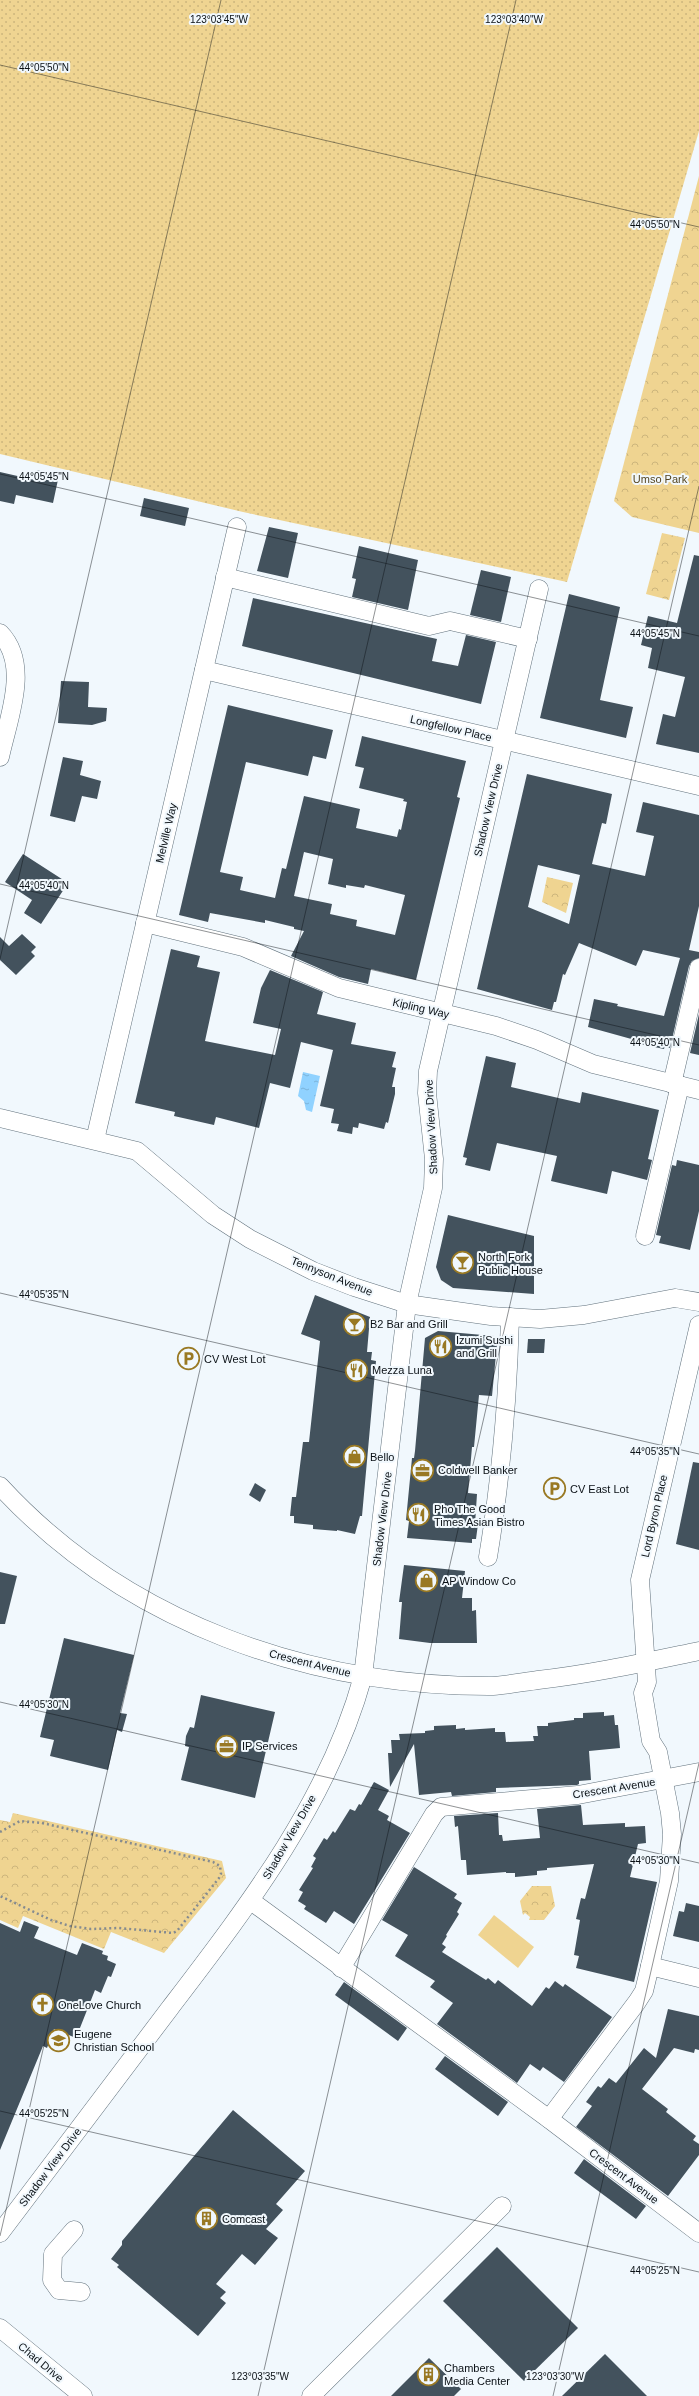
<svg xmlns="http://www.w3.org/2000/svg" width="699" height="2396" font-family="Helvetica,sans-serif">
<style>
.grass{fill:url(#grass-dots)}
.park{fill:url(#park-crowns)}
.pitch{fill:#efd491}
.water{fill:url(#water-ripples)}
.building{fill:#43525d;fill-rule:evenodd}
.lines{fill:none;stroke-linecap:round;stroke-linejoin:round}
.minor-casing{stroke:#62727d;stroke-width:19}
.path{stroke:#858b90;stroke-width:2.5;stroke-dasharray:2 3;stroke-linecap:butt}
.minor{stroke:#fff;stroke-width:18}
.ticks{fill:none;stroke:#0a1015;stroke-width:1;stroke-opacity:0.45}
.labels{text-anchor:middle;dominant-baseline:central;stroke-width:4;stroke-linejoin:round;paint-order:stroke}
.park-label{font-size:11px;fill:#554621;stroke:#f1f8fd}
.street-label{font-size:11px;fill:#0a1015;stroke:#f1f8fd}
.poi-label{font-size:11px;fill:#0a1015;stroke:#f1f8fd;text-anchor:start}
.ticks-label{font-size:10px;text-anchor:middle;fill:#0a1015;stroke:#f1f8fd;stroke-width:4;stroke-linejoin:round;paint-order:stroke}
</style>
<defs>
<pattern id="grass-dots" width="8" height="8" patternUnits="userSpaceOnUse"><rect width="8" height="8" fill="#efd491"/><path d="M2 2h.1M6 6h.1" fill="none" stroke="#ccb57c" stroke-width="1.8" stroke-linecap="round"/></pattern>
<pattern id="park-crowns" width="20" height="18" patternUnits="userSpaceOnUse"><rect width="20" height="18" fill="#efd491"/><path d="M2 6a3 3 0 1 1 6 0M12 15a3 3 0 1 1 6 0" fill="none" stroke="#ccb57c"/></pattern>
<pattern id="water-ripples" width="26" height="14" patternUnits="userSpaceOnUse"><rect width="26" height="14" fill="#90d2ff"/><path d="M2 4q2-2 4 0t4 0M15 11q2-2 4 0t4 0" fill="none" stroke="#7bb3da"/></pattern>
</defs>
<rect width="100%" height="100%" fill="#f1f8fd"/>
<polygon class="grass" points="0,0 699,0 699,131 567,582 243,512 0,454"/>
<g class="park">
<polygon points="699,176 699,533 632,517 614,501"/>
<polygon points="662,533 685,538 669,600 646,594"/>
<polygon points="547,877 573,883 566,913 542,902"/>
<polygon points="13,1813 222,1861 226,1878 164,1953 111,1932 104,1949 23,1916 18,1928 0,1920 0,1820 10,1822"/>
<polygon points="532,1886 551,1886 555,1906 544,1920 529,1920 530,1917 525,1913 523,1915 520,1901"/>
</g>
<polygon class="pitch" points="494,1915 534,1947 518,1968 478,1935"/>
<polygon class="water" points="303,1072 320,1076 312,1112 306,1110 304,1101 298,1096"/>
<g class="building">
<polygon points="37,470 59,475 53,503 16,495 14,504 0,501 0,472 35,480"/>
<polygon points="144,498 189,508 185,526 140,516"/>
<polygon points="269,527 298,533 288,578 257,571"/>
<polygon points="359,546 418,560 408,610 352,597 356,579 352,578"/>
<polygon points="694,555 699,556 699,753 656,744 663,714 675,717 685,677 648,668 652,648 641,645 648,616 677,623"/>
<polygon points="481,570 511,577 501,622 470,615"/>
<polygon points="569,594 620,607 600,700 633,707 626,738 540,718"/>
<polygon points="253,598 437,639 432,661 458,666 466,635 496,642 481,704 242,646"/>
<polygon points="61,681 89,682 88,707 107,708 106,721 92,725 58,723"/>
<path d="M228,705L333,730L326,759L313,756L308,776L246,762L220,872L243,877L240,890L275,898L282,868L286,869L304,796L360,809L356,828L397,837L399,829L401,830L407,802L403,801L404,799L359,788L364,768L355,766L362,736L466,761L457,797L460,798L416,980L371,969L368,984L339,977L291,956L304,931L294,929V927L265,920V923L210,913L208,922L179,915ZM304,852L333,859L328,884L346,888V885L364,888L365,885L405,895L395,935L356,926L357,920L330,914L332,904L294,896Z"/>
<polygon points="63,757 83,761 80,775 101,781 97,799 82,796 75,822 50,816"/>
<path d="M527,774L612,794L606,824L602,823L592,864L645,876L654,836L636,832L643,802L699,815V906L689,950L699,952V958L692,961L689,966L670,1048L665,1046L664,1049L635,1043V1040L588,1027L594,999L618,1004L617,1006L664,1016L680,958L643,950L636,966L579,943L565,975L563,974L556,1002H554L552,1010L477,989ZM538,865L580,875L569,924L528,907Z"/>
<polygon points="23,854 68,883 41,924 24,913 32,900 5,882"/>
<polygon points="22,934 36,947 31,952 35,956 16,975 0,960 0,937 9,946"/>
<polygon points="171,949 200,956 197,967 220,972 205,1041 275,1055 281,1029 253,1023 261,988 270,970 323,992 317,1014 356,1023 351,1044 396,1052 392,1067 396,1068 392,1087 395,1087 395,1094 388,1123 386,1122 384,1129 359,1123 358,1128 353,1127 352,1134 337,1131 339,1124 331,1123 334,1109 320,1106 333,1050 301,1042 290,1088 270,1083 259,1128 216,1117 214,1125 174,1116 175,1112 135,1103"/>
<polygon points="699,1014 699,1055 690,1053"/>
<polygon points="486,1056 516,1063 511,1087 580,1103 582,1092 659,1110 648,1159 652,1160 647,1180 612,1171 607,1194 551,1181 557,1156 497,1143 490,1171 465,1165 467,1158 463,1157"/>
<polygon points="677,1160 699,1165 699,1211 690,1250 659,1243 661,1236 656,1235 672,1165 676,1166"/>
<polygon points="448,1215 534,1236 534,1294 453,1288 441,1280 436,1267"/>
<polygon points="315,1295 370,1317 367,1352 372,1352 371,1360 376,1361 362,1516 360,1516 355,1534 337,1530 337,1531 313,1529 313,1525 294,1523 294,1516 290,1516 292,1497 296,1497 303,1442 309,1442 320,1341 301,1334"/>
<polygon points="438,1331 494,1336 493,1344 497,1344 492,1396 479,1395 474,1447 472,1447 468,1493 477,1494 475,1524 478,1524 476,1539 472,1539 472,1543 407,1538 409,1521 406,1520 412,1458 414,1458 415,1451 425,1338"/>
<polygon points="528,1339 545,1339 544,1353 527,1353"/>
<polygon points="693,1462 699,1463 699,1550 676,1544"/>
<polygon points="255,1483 266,1490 260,1502 249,1495"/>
<polygon points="404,1565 465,1571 462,1598 472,1598 472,1611 476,1610 477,1643 430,1643 399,1639 402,1602 399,1602"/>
<polygon points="0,1572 17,1576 5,1624 0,1624"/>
<polygon points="64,1638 134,1655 120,1713 127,1714 122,1732 117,1730 108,1770 50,1756 54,1740 40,1737"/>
<polygon points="201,1695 275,1712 255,1798 181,1780 189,1747 185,1746 186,1736 190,1727 194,1728"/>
<polygon points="604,1712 604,1716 614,1715 615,1725 618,1725 620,1748 589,1751 591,1780 579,1781 579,1784 577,1785 496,1788 496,1792 452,1796 451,1792 419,1795 414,1744 390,1787 388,1753 392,1753 391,1740 400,1740 399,1734 425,1733 425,1731 434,1730 434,1726 456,1725 456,1729 465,1728 465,1730 495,1728 495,1732 505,1732 506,1742 534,1741 533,1736 538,1736 537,1726 548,1726 548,1723 574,1720 574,1718 583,1718 583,1713"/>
<polygon points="374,1782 389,1790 378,1810 389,1816 387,1820 410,1833 354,1924 334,1911 326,1923 304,1909 306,1906 298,1901 303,1892 299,1890 313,1868 311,1867 316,1858 313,1856 324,1838 327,1840 333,1831 335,1833 350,1809 355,1811 359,1804 361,1805"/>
<polygon points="581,1805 583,1825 625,1823 625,1827 645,1826 646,1843 638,1844 630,1877 657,1882 634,1982 576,1968 579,1956 574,1955 580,1920 576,1919 581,1898 585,1899 594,1864 547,1868 547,1870 537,1871 537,1875 515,1877 515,1873 506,1873 506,1872 467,1875 466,1860 461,1860 458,1826 455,1827 454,1816 498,1813 499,1835 502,1835 503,1841 540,1838 537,1809"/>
<polygon points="414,1867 457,1894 454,1898 462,1903 457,1912 459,1914 446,1935 447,1936 442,1944 446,1947 442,1952 486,1980 488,1978 495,1984 498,1980 532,2006 546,1987 549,1989 555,1981 563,1987 565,1984 612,2017 564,2082 543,2067 540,2071 530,2064 517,2083 437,2024 453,2003 430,1987 435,1981 395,1956 408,1935 382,1920"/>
<polygon points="686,1903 699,1906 699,1942 673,1936 679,1911 684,1912"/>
<polygon points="24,1921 39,1927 34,1938 77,1955 82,1943 103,1951 102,1954 108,1956 107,1960 116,1964 111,1977 108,1976 101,1993 95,1990 76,2038 54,2029 47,2048 43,2046 0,2150 0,1923 20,1932"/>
<polygon points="344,1982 407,2028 398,2041 335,1995"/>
<polygon points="668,2009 699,2016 699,2050 695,2049 694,2053 674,2048 642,2089 668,2109 666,2112 696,2136 693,2140 699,2144 699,2155 668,2196 576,2127 592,2106 586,2102 598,2086 601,2088 609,2078 616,2083 644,2048 656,2058"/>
<polygon points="445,2056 508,2102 498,2116 435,2069"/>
<polygon points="233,2110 305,2171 276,2204 283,2210 266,2229 278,2238 255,2265 242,2254 216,2284 226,2292 220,2298 226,2303 198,2336 117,2267 119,2265 111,2259 122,2245 122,2241"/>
<polygon points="584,2159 646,2206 636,2219 574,2173"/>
<polygon points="497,2247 578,2328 524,2381 443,2301"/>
<polygon points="605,2354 647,2396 562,2396"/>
<polygon points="429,2358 461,2389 454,2396 391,2396"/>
</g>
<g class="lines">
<defs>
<g id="minor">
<polyline points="225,577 429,626 450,621 528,639"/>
<path d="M0,633C31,665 8,719 0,757"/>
<polyline points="204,670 699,786"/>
<polyline points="145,923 243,947 339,988 496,1026 537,1040 593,1064 699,1090"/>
<polyline points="672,1084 699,968"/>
<polyline points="0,1118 137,1151 213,1215 250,1239 313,1271 354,1287 407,1304 491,1316 540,1319 584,1315 675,1298 699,1302"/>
<polyline points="95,1140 237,527"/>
<polyline points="645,1236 680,1085"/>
<path d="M0,1486C126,1623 310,1687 493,1686C508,1685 523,1682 538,1680C592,1674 646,1662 699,1651"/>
<path d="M488,1557C501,1478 508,1397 510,1317"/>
<polyline points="251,1901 549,2119 699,2233"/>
<polyline points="650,1966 699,1978"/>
<polyline points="341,1968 434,1814 441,1807 578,1795 699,1772"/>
<polyline points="549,2119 637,2002 644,1991 650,1966 669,1881 672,1834 670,1813 658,1752 651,1741 643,1693 647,1682 640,1580 699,1325"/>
<polyline points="74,2230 53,2254 52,2280 59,2290 81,2292"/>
<path d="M0,2233C56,2158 113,2083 170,2008C247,1907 329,1801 363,1676L407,1304L433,1188L434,1159L427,1093L428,1071L539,589"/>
<polyline points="0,2328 83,2396"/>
<polyline points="311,2396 502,2206"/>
</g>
</defs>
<use href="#minor" class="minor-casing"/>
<polyline class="path" points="0,1832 20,1821 42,1823 213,1862 220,1866 221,1874 219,1878 177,1931 173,1933 119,1928 91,1929 70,1926 51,1920 0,1896"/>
<use href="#minor" class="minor"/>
</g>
<path class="ticks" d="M0,65L699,227M0,474L699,636M0,884L699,1045M0,959L221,0M0,1293L699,1454M0,1702L699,1863M0,2111L699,2272M0,2236L516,0M258,2396L699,486M553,2396L699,1763"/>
<defs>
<symbol id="bar-ring" viewBox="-11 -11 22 22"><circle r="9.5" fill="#f1f8fd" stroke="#997923" stroke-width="1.5"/><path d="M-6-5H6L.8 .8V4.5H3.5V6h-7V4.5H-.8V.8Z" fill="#997923"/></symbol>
<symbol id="restaurant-ring" viewBox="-11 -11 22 22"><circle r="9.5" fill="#f1f8fd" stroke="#997923" stroke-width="1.5"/><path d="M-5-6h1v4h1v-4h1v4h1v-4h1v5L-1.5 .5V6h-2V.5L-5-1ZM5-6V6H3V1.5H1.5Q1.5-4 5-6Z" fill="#997923"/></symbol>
<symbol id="parking-ring" viewBox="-11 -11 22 22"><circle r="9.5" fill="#f1f8fd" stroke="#997923" stroke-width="1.5"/><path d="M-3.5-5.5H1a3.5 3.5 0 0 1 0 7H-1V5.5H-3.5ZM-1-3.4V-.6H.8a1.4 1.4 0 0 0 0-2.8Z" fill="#997923"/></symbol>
<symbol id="shop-ring" viewBox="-11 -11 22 22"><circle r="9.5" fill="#f1f8fd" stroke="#997923" stroke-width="1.5"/><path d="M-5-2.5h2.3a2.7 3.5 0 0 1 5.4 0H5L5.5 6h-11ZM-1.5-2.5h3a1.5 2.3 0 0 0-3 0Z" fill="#997923"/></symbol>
<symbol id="office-ring" viewBox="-11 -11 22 22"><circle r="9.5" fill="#f1f8fd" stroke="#997923" stroke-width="1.5"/><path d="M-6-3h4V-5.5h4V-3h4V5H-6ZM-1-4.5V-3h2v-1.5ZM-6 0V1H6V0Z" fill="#997923"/></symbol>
<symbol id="church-ring" viewBox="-11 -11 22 22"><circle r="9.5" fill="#f1f8fd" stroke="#997923" stroke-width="1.5"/><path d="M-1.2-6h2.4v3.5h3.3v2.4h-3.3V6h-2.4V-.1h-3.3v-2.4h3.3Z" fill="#997923"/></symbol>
<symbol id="school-ring" viewBox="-11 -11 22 22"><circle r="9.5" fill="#f1f8fd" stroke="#997923" stroke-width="1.5"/><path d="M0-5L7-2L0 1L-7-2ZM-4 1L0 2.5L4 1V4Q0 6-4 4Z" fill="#997923"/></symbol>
<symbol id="building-ring" viewBox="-11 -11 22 22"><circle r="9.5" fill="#f1f8fd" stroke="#997923" stroke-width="1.5"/><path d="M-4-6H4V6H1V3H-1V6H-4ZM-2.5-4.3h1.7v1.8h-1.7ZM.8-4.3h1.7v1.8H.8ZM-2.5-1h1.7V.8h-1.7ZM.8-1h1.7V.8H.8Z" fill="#997923"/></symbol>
</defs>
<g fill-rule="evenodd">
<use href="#bar-ring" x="450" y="1250" width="25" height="25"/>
<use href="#bar-ring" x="342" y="1312" width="25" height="25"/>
<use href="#restaurant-ring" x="428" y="1334" width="25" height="25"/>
<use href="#parking-ring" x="176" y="1346" width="25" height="25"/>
<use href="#restaurant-ring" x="344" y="1358" width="25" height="25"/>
<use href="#shop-ring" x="342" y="1444" width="25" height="25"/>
<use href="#office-ring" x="410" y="1458" width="25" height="25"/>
<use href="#parking-ring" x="542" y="1476" width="25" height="25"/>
<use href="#restaurant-ring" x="406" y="1502" width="25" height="25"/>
<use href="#shop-ring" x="414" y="1568" width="25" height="25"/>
<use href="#office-ring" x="214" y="1734" width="25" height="25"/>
<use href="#church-ring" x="30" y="1992" width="25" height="25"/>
<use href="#school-ring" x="46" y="2028" width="25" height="25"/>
<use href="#building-ring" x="194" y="2206" width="25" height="25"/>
<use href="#building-ring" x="416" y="2362" width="25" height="25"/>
</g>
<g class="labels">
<g class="park-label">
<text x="660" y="479">Umso Park</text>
</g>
<g class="street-label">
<text transform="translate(451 728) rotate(13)">Longfellow Place</text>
<text transform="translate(488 810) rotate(-77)">Shadow View Drive</text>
<text transform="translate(166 833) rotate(-77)">Melville Way</text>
<text transform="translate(421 1008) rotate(13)">Kipling Way</text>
<text transform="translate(431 1127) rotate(-93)">Shadow View Drive</text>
<text transform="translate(332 1276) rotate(22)">Tennyson Avenue</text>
<text transform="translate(654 1516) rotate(-77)">Lord Byron Place</text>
<text transform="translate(382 1519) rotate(-83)">Shadow View Drive</text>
<text transform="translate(310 1663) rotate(14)">Crescent Avenue</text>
<text transform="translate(614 1788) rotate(-9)">Crescent Avenue</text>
<text transform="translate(289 1837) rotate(-60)">Shadow View Drive</text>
<text transform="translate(50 2167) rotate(-53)">Shadow View Drive</text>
<text transform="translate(624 2176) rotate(37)">Crescent Avenue</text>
<text transform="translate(41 2362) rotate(40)">Chad Drive</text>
</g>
<g class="poi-label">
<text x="478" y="1257">North Fork<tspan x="478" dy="13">Public House</tspan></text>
<text x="370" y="1324">B2 Bar and Grill</text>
<text x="456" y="1340">Izumi Sushi<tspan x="456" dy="13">and Grill</tspan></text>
<text x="204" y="1359">CV West Lot</text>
<text x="372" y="1370">Mezza Luna</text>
<text x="370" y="1457">Bello</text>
<text x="438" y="1470">Coldwell Banker</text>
<text x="570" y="1489">CV East Lot</text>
<text x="434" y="1509">Pho The Good<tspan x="434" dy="13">Times Asian Bistro</tspan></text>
<text x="442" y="1581">AP Window Co</text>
<text x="242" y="1746">IP Services</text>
<text x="58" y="2005">OneLove Church</text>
<text x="74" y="2034">Eugene<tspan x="74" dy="13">Christian School</tspan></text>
<text x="222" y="2219">Comcast</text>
<text x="444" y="2368">Chambers<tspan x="444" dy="13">Media Center</tspan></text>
</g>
</g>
<g class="ticks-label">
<text x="219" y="23">123°03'45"W</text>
<text x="514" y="23">123°03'40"W</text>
<text x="44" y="71">44°05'50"N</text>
<text x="655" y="228">44°05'50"N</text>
<text x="44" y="480">44°05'45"N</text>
<text x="655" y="637">44°05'45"N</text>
<text x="44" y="889">44°05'40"N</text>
<text x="655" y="1046">44°05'40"N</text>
<text x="44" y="1298">44°05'35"N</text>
<text x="655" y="1455">44°05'35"N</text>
<text x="44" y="1708">44°05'30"N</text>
<text x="655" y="1864">44°05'30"N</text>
<text x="44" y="2117">44°05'25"N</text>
<text x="655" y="2274">44°05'25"N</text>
<text x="260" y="2380">123°03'35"W</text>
<text x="555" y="2380">123°03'30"W</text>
</g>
</svg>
